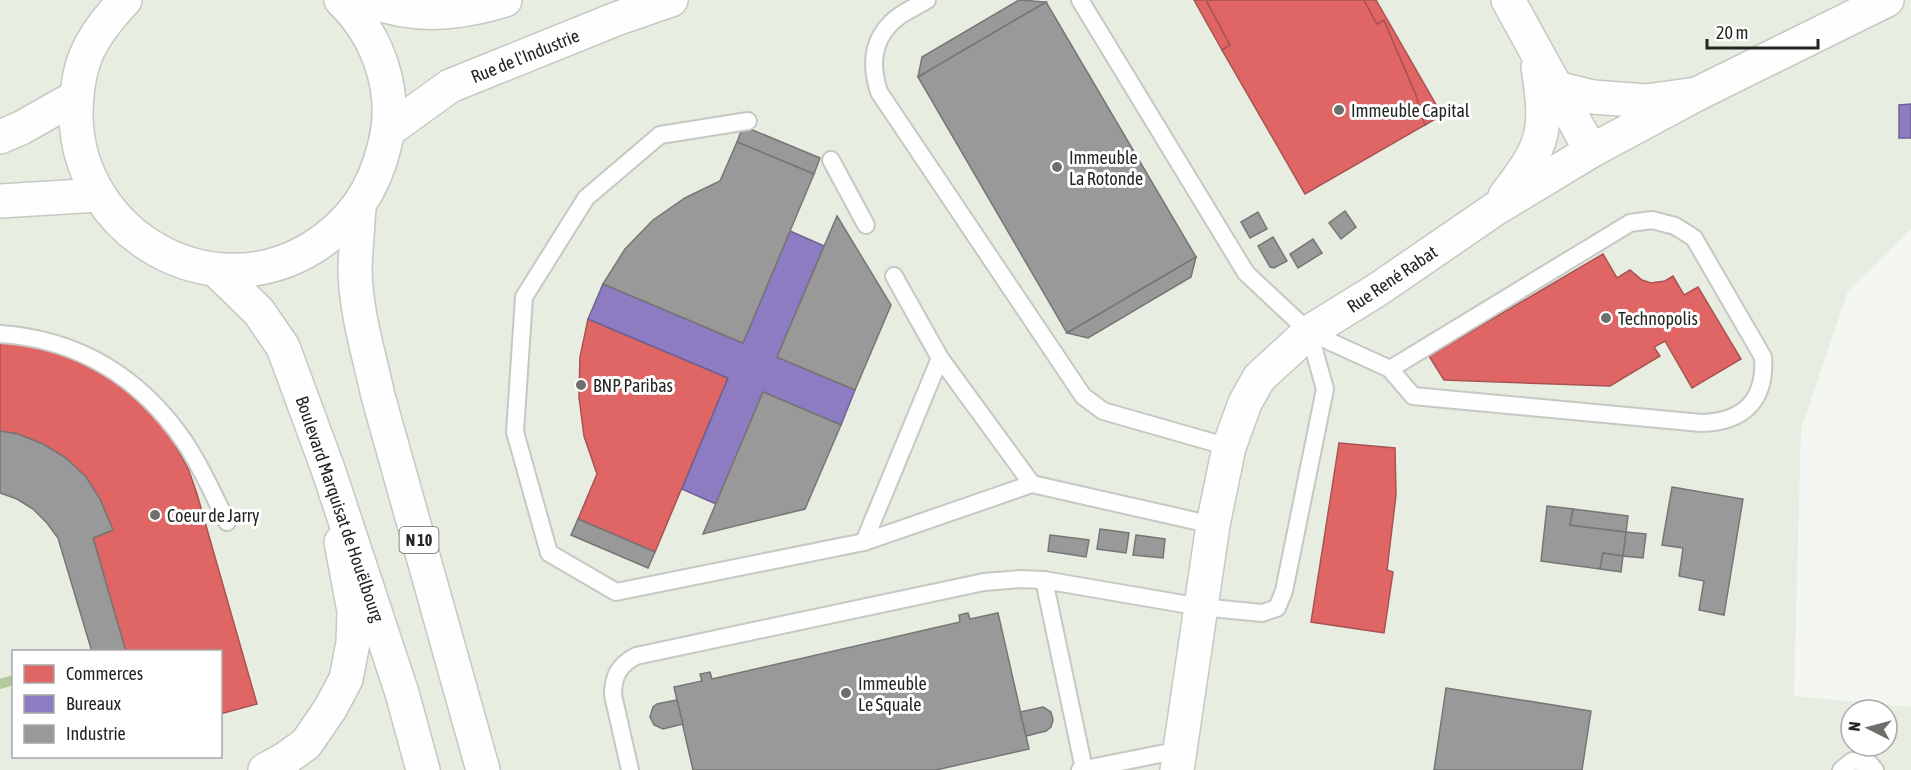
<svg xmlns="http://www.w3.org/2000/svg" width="1911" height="770" font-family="'Asap Condensed',sans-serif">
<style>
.built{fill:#e7ede1;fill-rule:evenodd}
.shops{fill:#e06666;stroke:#a85352;stroke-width:1.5}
.offices{fill:#8e7cc3;stroke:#6e6293;stroke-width:1.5}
.industry{fill:#999;stroke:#767675;stroke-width:1.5}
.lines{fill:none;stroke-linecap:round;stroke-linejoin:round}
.stream{stroke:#b4ca9c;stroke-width:10}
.service-casing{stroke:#c6c8c3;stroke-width:20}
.minor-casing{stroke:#c6c8c3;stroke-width:36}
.tertiary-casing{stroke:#c6c8c3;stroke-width:36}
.secondary-casing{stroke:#c6c8c3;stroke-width:36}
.primary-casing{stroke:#c6c8c3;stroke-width:36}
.service{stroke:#fdfefd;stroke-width:16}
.minor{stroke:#fdfefd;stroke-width:33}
.tertiary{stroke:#fdfefd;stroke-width:33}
.secondary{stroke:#fdfefd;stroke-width:33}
.primary{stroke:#fdfefd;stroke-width:33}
.poi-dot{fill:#6d6f6a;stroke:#fff;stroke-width:2}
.labels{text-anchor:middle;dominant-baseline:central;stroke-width:6;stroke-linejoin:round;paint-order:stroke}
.shield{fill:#fff;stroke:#666764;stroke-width:1.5}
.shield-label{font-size:16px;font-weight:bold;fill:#242622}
.street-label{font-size:18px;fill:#242622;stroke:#fff}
.poi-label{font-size:18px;fill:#242622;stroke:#fff;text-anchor:start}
</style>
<rect width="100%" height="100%" fill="#f4f7f1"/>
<path class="built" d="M0,0H1911V229L1848,291L1801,429L1794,696L1911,707V770H0ZM14,652H220V756H14ZM1851,710H1887V746H1851Z"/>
<g class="shops">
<polygon points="1194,0 1206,0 1230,45 1222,50"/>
<polygon points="1206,0 1364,0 1377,24 1384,20 1389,32 1416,95 1425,125 1305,194 1222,50 1230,45"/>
<polygon points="1364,0 1376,0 1442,115 1425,125 1416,95 1389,32 1384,20 1377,24"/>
<polygon points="1603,254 1617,278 1630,270 1642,280 1651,283 1665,281 1673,276 1684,295 1698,287 1741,359 1692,388 1665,341 1654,347 1660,356 1610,386 1444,380 1429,356"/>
<polygon points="588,319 728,378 655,552 578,519 597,474 584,436 579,397 580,357"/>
<polygon points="0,342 18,342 61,351 101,370 137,396 166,429 188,468 197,494 257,704 220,714 220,652 126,652 93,538 113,530 100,499 86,477 66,458 43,444 18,434 0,431"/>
<polygon points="1339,443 1395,448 1396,495 1387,570 1393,572 1384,633 1311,622"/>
</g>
<g class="offices">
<polygon points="1911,104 1911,138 1899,138 1899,105"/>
<polygon points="790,231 824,246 777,357 855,390 841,425 763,392 716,504 682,489 728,378 588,319 603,284 743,343"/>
</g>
<g class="industry">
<polygon points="1019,0 1046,2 918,77 922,57"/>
<polygon points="1046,2 1196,257 1067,333 918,77"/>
<polygon points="743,126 820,158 814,174 737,142"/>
<polygon points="737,142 814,174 743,343 603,284 625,249 653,220 685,198 720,181"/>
<polygon points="1345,211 1356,227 1341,239 1329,223"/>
<polygon points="1258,212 1267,229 1250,238 1241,222"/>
<polygon points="837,216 891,305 855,390 777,357"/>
<polygon points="1273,237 1287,261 1274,268 1270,267 1258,246"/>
<polygon points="1313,239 1322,253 1298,268 1290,254"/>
<polygon points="1196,257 1191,277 1088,338 1067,333"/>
<polygon points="763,392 841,425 805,509 703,534"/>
<polygon points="0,431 18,434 43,444 66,458 86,477 100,499 113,530 93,538 126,652 92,652 58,538 47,523 33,509 17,499 0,493"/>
<polygon points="1672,487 1743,499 1724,615 1699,610 1704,581 1679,576 1683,548 1662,545"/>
<polygon points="1547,506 1573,509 1570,525 1626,532 1623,556 1603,553 1600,569 1541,561"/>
<polygon points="1573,509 1628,516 1626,532 1570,525"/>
<polygon points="578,519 655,552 648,568 571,535"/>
<polygon points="1100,529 1129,533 1126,553 1097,549"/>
<polygon points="1626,532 1646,534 1643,558 1623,556"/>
<polygon points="1050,535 1089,540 1086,557 1048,551"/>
<polygon points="1136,535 1165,539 1163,558 1133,555"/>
<polygon points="1603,553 1623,556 1621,572 1600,569"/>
<polygon points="968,613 970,619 998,613 1029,749 936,770 693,770 674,687 702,681 700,674 710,672 712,679 960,622 959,615"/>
<polygon points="1446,688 1591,711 1582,770 1434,770"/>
<polygon points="677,700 683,724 663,729 654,725 650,717 653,707 657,704"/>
<polygon points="1043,707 1051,712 1053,720 1051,727 1046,731 1026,736 1020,712"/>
</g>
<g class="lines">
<polyline class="stream" points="0,684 14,680"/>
<defs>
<g id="service">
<path d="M927,0C916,7 900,13 891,23C871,43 871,67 879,92L1083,396L1103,411L1229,447"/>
<path d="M1080,0L1246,273L1309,332L1390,369L1413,396L1701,423C1744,422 1766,400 1763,357L1694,238L1675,226L1652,220L1630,223L1390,369"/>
<polyline points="748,121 660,135 586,198 524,297 515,432 549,553 616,592 864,542 1032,484 1213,525"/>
<polyline points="831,160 866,225"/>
<polyline points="894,276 940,358 1032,484"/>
<path d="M0,334C78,339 140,377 184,441C201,466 213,494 227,522"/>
<polyline points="864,542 940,358"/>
<polyline points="1044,580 1084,769"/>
<path d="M630,770L613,695C613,676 619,665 636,656L984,582L1020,579L1044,580L1201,607L1262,613L1277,608L1284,591L1325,389L1309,332"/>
<polyline points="1080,770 1180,750"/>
<polyline points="1841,770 1852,761 1869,763 1875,770"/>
</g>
<g id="minor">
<polyline points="1591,151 1697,94 1887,0"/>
<polyline points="265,770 285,759 306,744 330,709 346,679 353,643 354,611 341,542"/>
</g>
<g id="tertiary">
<polyline points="1556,88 1593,97 1646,101 1697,94"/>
<path d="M1505,196C1545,144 1548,132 1538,67"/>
<polyline points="1177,770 1213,525 1229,447 1245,403 1259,378 1309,332 1377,290 1495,209 1591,151 1508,0"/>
</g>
<g id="secondary">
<path d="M366,0C415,18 456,15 505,0"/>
<polyline points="389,130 450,86 616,19 671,0"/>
</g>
<g id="primary">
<path d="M125,0C109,17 95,34 86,55C78,75 76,97 76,118C80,235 210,310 312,248C352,223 374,190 385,144C398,92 379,37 341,0"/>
<polyline points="0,137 21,128 76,97"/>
<polyline points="0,201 99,195"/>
<path d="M359,206C358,226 356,247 355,267C355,310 369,354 378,396L483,770"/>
<polyline points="216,270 259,312 283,347 328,469 402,693 423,770"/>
</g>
</defs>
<use href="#service" class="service-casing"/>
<use href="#minor" class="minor-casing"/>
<use href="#tertiary" class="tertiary-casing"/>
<use href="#secondary" class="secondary-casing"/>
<use href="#primary" class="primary-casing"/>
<use href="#service" class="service"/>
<use href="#minor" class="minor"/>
<use href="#tertiary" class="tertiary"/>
<use href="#secondary" class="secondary"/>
<use href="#primary" class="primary"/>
</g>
<g class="poi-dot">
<circle cx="1339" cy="110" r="6"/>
<circle cx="1057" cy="167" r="6"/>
<circle cx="1606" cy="318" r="6"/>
<circle cx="581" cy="385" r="6"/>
<circle cx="155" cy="515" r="6"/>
<circle cx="846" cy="693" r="6"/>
</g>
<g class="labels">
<rect class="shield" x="399.5" y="527" width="39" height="26" rx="4.5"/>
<g class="shield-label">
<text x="419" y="540">N 10</text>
</g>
<g class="street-label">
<text transform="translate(525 56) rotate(-22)">Rue de l'Industrie</text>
<text transform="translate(1392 279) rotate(-34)">Rue René Rabat</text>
<text transform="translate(340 509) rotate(71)">Boulevard Marquisat de Houëlbourg</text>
</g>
<g class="poi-label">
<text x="1351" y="110">Immeuble Capital</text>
<text x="1069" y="157">Immeuble<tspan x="1069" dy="21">La Rotonde</tspan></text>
<text x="1618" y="318">Technopolis</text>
<text x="593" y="385">BNP Paribas</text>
<text x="167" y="515">Coeur de Jarry</text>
<text x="858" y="683">Immeuble<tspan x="858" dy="21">Le Squale</tspan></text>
</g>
</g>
<rect x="12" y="650" width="210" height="108" fill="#ffffff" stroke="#a7a8a7" stroke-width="1.5"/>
<rect x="24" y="665" width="30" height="18" fill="#e06666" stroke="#a7a8a7" stroke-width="1.5"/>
<text x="66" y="680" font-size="18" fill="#242622">Commerces</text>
<rect x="24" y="695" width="30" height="18" fill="#8e7cc3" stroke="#a7a8a7" stroke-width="1.5"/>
<text x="66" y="710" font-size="18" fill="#242622">Bureaux</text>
<rect x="24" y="725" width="30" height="18" fill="#999999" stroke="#a7a8a7" stroke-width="1.5"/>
<text x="66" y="740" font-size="18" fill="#242622">Industrie</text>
<g transform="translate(1869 728) rotate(276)"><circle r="28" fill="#ffffff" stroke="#a7a8a7" stroke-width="1.5"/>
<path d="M0-4.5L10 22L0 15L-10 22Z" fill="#6d6f6a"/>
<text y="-9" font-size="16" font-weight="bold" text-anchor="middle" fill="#242622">N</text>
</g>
<path d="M1707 39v9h111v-9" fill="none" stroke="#242622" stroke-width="3"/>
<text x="1716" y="39" font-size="18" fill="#242622" stroke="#ffffff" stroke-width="4.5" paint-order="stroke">20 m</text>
</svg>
